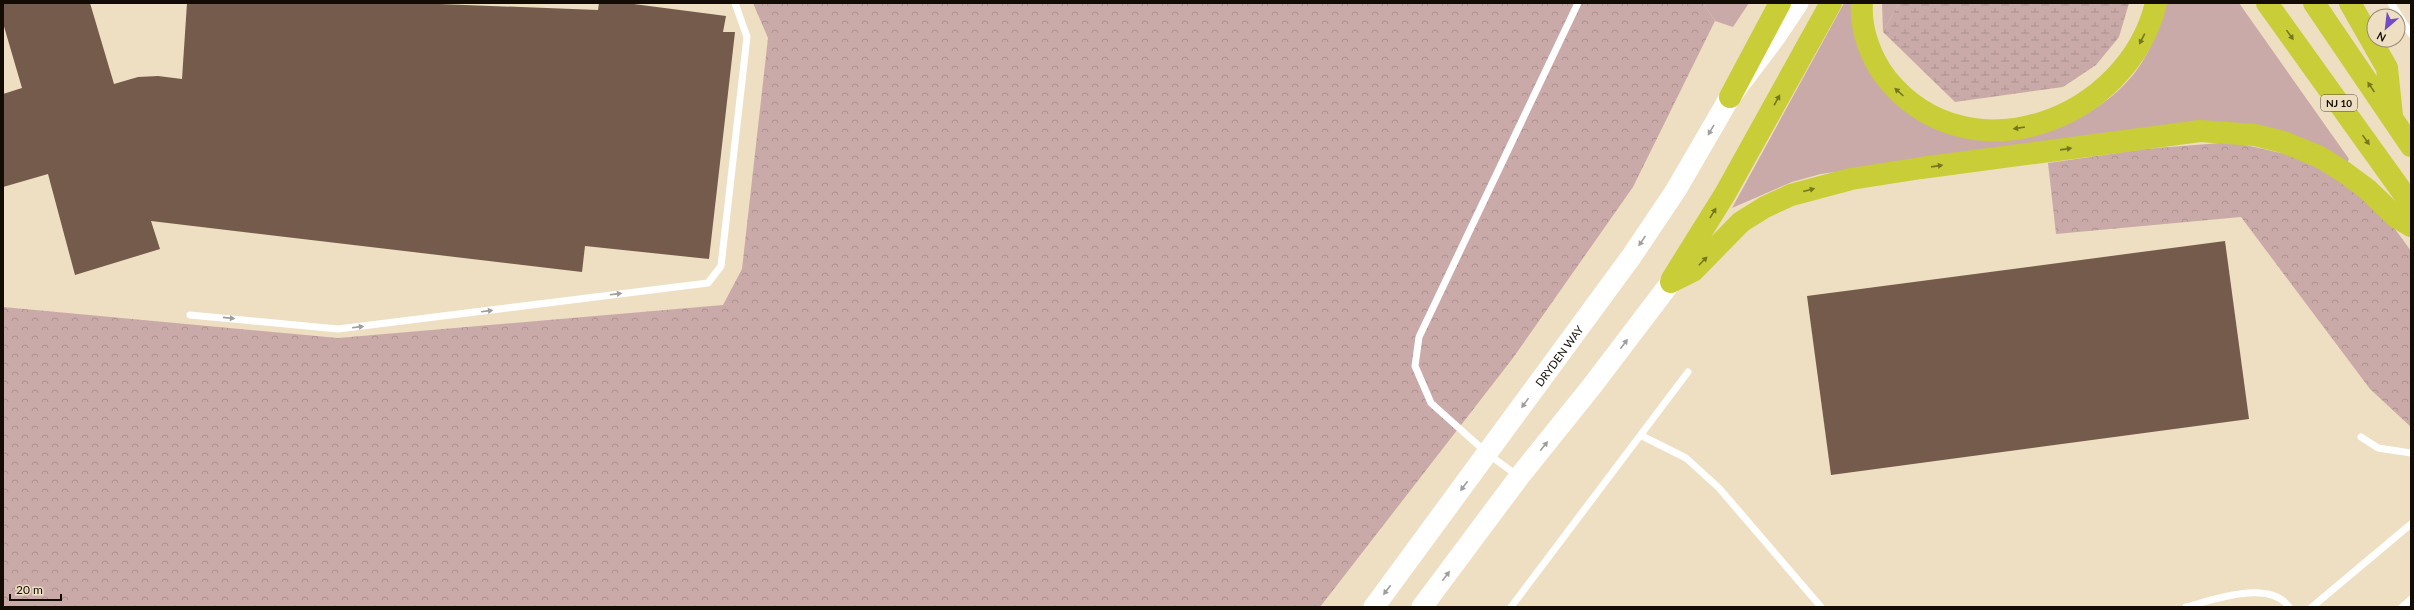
<svg xmlns="http://www.w3.org/2000/svg" width="2414" height="610" font-family="Lato,sans-serif">
<style>
.grass{fill:#caaaa8}
.forest{fill:url(#forest-crowns)}
.wetland{fill:url(#wetland-marsh)}
.building{fill:#745b4b}
.lines{fill:none;stroke-linecap:round;stroke-linejoin:round}
.lane{stroke:#fff;stroke-width:7}
.secondary{stroke:#fff;stroke-width:21}
.highway{stroke:#c8cd38;stroke-width:22}
.oneway{fill:#767621}
.oneway2{fill:#a09e9b}
.labels{text-anchor:middle;dominant-baseline:central;stroke-width:4;stroke-linejoin:round;paint-order:stroke}
.shield{fill:#eedec2;stroke:#544b3d;stroke-width:1}
.shield-label{font-size:10px;font-weight:bold;fill:#120c04}
.street-label{font-size:11px;fill:#120c04;stroke:#eedec2}
</style>
<defs>
<pattern id="forest-crowns" width="20" height="18" patternUnits="userSpaceOnUse"><rect width="20" height="18" fill="#caaaa8"/><path d="M2 6a3 3 0 1 1 6 0M12 15a3 3 0 1 1 6 0" fill="none" stroke="#ac918f"/></pattern>
<pattern id="wetland-marsh" width="20" height="14" patternUnits="userSpaceOnUse"><rect width="20" height="14" fill="#caaaa8"/><path d="M1 5h8M5 5V1M11 12h8M15 12V8" fill="none" stroke="#ac918f"/></pattern>
</defs>
<rect width="100%" height="100%" fill="#eedec2"/>
<g class="grass">
<polygon points="1703,3 1749,3 1733,27 1715,21"/>
<path d="M1844,3H1852C1856,19 1860,55 1868,68C1922,163 2052,157 2124,85C2146,63 2158,34 2165,3H2239L2349,159L2347,163L2297,137L2253,124L2184,123L1821,174L1792,182L1732,208Z"/>
<polygon points="1882,3 1899,3 1883,32"/>
</g>
<g class="forest">
<polygon points="753,3 1703,3 1715,21 1633,187 1513,358 1320,607 3,607 3,307 338,338 723,305 742,269 768,38"/>
<polygon points="2232,142 2295,156 2352,186 2395,229 2411,251 2411,427 2370,389 2241,217 2056,234 2048,163 2145,149"/>
</g>
<polygon class="wetland" points="1899,3 2129,3 2119,37 2096,65 2063,87 1955,102 1883,32"/>
<g class="building">
<polygon points="3,3 90,3 114,84 138,77 158,76 182,79 187,3 414,3 598,10 599,3 626,3 726,16 723,32 735,32 709,259 585,246 582,272 151,221 160,249 75,275 48,174 3,187 3,94 22,88 3,23"/>
<polygon points="2225,241 2249,419 1831,475 1807,296"/>
</g>
<g class="lines">
<g class="lane">
<polyline points="2391,3 2411,34"/>
<polyline points="190,315 338,329 708,283 721,266 747,37 735,3"/>
<polyline points="1642,436 1686,458 1719,488 1821,607"/>
<polyline points="2361,437 2378,448 2411,453"/>
<polyline points="1518,476 1488,454 1431,403 1415,366 1419,337 1578,3"/>
<polyline points="1511,607 1688,372"/>
<path d="M2186,607C2213,600 2269,579 2289,607"/>
<polyline points="2312,607 2411,524"/>
<polyline points="2402,607 2411,599"/>
</g>
<g class="secondary">
<path id="s1" d="M1374,607L1631,257L1676,190L1730,97L1776,36L1798,3"/>
<polyline points="1422,607 1519,477 1592,386 1671,282"/>
</g>
<g class="highway">
<path d="M1862,3C1860,29 1871,59 1887,79C1969,180 2128,120 2156,3"/>
<polyline points="2267,3 2411,204"/>
<polyline points="2314,3 2411,146"/>
<polyline points="2350,3 2387,68 2392,116"/>
<polyline points="1730,97 1780,3"/>
<polyline points="1672,279 1725,194 1831,3"/>
<polyline points="1671,282 1693,271 1741,222 1765,207 1791,195 1851,179 1921,168 2200,131 2255,135 2283,142 2320,157 2344,172 2367,189 2396,217 2411,226"/>
</g>
</g>
<defs><path id="oneway-solid" d="M-6-.8H1V-3.2L6.5 0L1 3.2V.8H-6Z"/></defs>
<g class="oneway">
<use href="#oneway-solid" transform="translate(2290 35) rotate(54)"/>
<use href="#oneway-solid" transform="translate(2142 39) rotate(117)"/>
<use href="#oneway-solid" transform="translate(2371 87) rotate(-124)"/>
<use href="#oneway-solid" transform="translate(1899 92) rotate(-138)"/>
<use href="#oneway-solid" transform="translate(1777 100) rotate(-61)"/>
<use href="#oneway-solid" transform="translate(2019 128) rotate(171)"/>
<use href="#oneway-solid" transform="translate(2366 140) rotate(55)"/>
<use href="#oneway-solid" transform="translate(2066 149) rotate(-8)"/>
<use href="#oneway-solid" transform="translate(1937 166) rotate(-8)"/>
<use href="#oneway-solid" transform="translate(1809 190) rotate(-15)"/>
<use href="#oneway-solid" transform="translate(1713 213) rotate(-59)"/>
<use href="#oneway-solid" transform="translate(1703 261) rotate(-45)"/>
</g>
<g class="oneway2">
<use href="#oneway-solid" transform="translate(1711 130) rotate(120)"/>
<use href="#oneway-solid" transform="translate(1642 241) rotate(124)"/>
<use href="#oneway-solid" transform="translate(616 294) rotate(-7)"/>
<use href="#oneway-solid" transform="translate(487 311) rotate(-7)"/>
<use href="#oneway-solid" transform="translate(229 318) rotate(6)"/>
<use href="#oneway-solid" transform="translate(358 327) rotate(-7)"/>
<use href="#oneway-solid" transform="translate(1624 344) rotate(-53)"/>
<use href="#oneway-solid" transform="translate(1525 403) rotate(126)"/>
<use href="#oneway-solid" transform="translate(1544 446) rotate(-51)"/>
<use href="#oneway-solid" transform="translate(1464 486) rotate(127)"/>
<use href="#oneway-solid" transform="translate(1446 576) rotate(-53)"/>
<use href="#oneway-solid" transform="translate(1387 590) rotate(127)"/>
</g>
<g class="labels">
<rect class="shield" x="2321" y="95" width="36" height="16" rx="3"/>
<g class="shield-label">
<text x="2339" y="103">NJ 10</text>
</g>
<g class="street-label">
<text stroke="none"><textPath href="#s1" startOffset="312">DRYDEN WAY</textPath></text>
</g>
</g>
<rect width="2414" height="610" fill="none" stroke="#120c04" stroke-width="8"/>
<g transform="translate(2386 28) rotate(208)"><circle r="19" fill="#eedec2" stroke="#968a76"/>
<path d="M0-3L7 15L0 10L-7 15Z" fill="#734bc4"/>
<text y="-6" font-size="11" font-weight="bold" text-anchor="middle" fill="#120c04">N</text>
</g>
<path d="M10 594v6h51v-6" fill="none" stroke="#120c04" stroke-width="2"/>
<text x="16" y="594" font-size="12" fill="#120c04" stroke="#eedec2" stroke-width="3" paint-order="stroke">20 m</text>
</svg>
